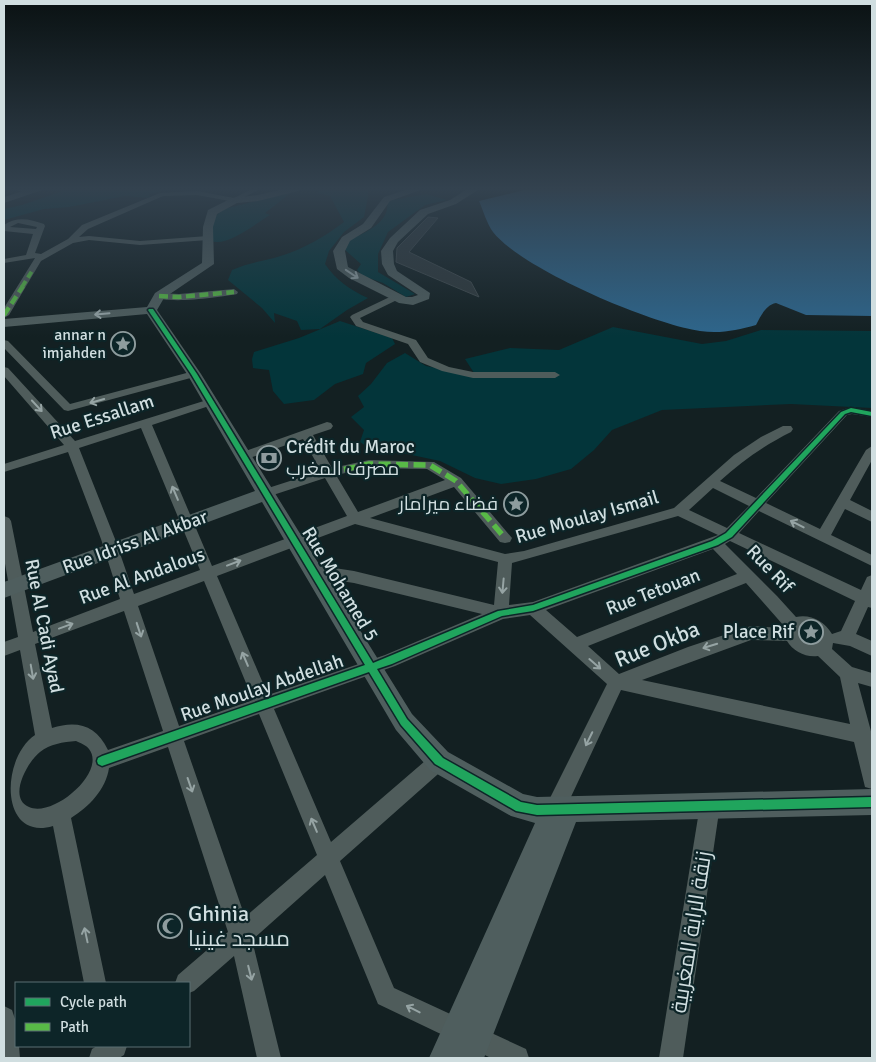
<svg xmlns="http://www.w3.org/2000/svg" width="876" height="1062" font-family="Signika,Cairo,sans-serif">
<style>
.green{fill:#03353a}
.water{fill:#2e668c}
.building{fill:#2e383b;stroke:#404a4d}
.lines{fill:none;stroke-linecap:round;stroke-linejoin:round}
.street{fill:#4f5c5b;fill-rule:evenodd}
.secondary{fill:#4f5e5e;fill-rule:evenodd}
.quiet-far2{stroke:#58b947;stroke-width:4;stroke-dasharray:7 4;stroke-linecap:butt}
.quiet-far1{stroke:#58b947;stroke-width:4.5;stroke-dasharray:9 4.5;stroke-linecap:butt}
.quiet{stroke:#58b947;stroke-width:5.5;stroke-dasharray:12 5.5;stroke-linecap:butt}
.cycleway-casing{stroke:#0d2528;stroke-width:3}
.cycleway{fill:#20a55d;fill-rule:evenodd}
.oneway{stroke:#96a4a6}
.oneway2{stroke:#96a4a4}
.labels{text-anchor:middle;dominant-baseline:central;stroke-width:4.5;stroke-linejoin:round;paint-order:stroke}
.far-poi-label{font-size:16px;fill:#d0dee0;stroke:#0d2528;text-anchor:end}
.street-label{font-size:19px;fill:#d0dee0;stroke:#0d2528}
.poi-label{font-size:19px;fill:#d0dee0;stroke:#0d2528;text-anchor:end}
.near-street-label{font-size:22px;fill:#d0dee0;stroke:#0d2528}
.near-poi-label{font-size:22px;fill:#d0dee0;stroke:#0d2528;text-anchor:start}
</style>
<rect width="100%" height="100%" fill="#132022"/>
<g class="green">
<polygon points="71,188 173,188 149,194 150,198 125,196 69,207 44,209 4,220 4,209 22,205"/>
<path d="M320,188H371L368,189V196L364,217L344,232L329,251L325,264C336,280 350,290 368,298L347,310L320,329L301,330L297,321L274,313L275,323L262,308L228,280L232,270C248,263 258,262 274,258C300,251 323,238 344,222L330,196L318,193Z"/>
<path d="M292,192L265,213L270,215C255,224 227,247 211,241L213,218L224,209Z"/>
<path d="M426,194L447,200L425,205L388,232L378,254V272L415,294L406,297L383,283L363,276L357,270L361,264L344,249L347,241C364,233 391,223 387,201Z"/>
<polygon points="340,321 392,338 395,344 366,363 363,374 335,384 314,400 284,404 273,391 269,370 253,368 252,359 254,352 299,338"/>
<polygon points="613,327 702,344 726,341 761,330 872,331 872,408 791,404 662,410 612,430 594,450 571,469 536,479 501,484 475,478 440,461 407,454 373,451 360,442 364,430 351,417 364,407 358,396 371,384 387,363 405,353 426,366 476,376 465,359 510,348 559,350"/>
</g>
<path class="water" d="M533,188H872V316L806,315L776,303C766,305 761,315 756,325C737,330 721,334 700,331C652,324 523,270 493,232C487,224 483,210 479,201Z"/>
<polygon class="building" points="428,217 438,218 409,252 471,282 479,297 396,262 397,248"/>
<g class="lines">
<g class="street">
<polygon points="13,188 22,188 30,193 25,194"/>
<path d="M254,188H262L235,202L197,195L163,196L88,229L79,237L89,236L140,241L208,236L212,238L208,240L140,245L89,240L73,243L41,261L9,315L4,318V308L35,258L4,263V259L26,255L33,234L4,231V225C17,216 30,219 44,224L45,226L35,253L41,254L68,239L82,225L160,193L197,191L234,198ZM18,223L37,227L36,229L10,227Z"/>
<path d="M234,289L238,292L237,294C222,297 165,305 154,296L159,293L179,294Z"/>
<polygon points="396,294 399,295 399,299 360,318 363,322 416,340 428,358 449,367 473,372 555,372 560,375 555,378 473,378 442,371 420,362 408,344 356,326 350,317 352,315"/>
<polygon points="4,340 8,341 70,404 194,371 199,374 198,376 68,411 64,410 4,348"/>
<path d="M4,367L8,368L75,441L207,400H215L217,402L215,404L152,425L212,566L347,516L325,478L267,497L262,496L261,493L262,490L321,471L303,439L244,460L238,456L240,453L327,422L331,423L333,426L331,429L313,435L332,468L369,460L434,462L461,478L512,538L510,542L505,543L500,542L454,487L370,518L505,554L524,551L674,508L734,455L761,437L783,426H791L793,429L791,432C765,445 742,461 720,481L756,498L839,411L851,407L872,411V417L852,414L847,415L766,503L820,529L866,450L872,446V460L850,500L872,511V522L845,509L831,535L872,555V566L759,511L739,533L861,590L867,577L872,575V608L868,607L856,634L872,641V656L850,646L833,643L832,649L852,667L872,673V687L858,683L872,735V789L865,787L854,742L621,690L562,816L555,819L548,816L545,809L548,802L607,684L530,615L503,619L395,666L274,709L331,842L432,755L439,752L446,755L448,761L446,767L340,861L394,988L526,1049L529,1058H491L378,1004L325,875L252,940L281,1058H257L234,956L194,991L189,993V983H175L178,975L228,932L168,747L109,768C106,789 89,807 71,818L106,983H84L53,826C0,842 0,759 35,735L20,650L4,656V642L18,637L4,558V516L9,518L11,521L33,632L120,599L101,539L68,452L4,472V464L64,445L4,376ZM141,428L200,570L134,594L115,539L79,448ZM369,468L427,469L445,480L358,512L336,475ZM713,488L749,506L727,528L689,510ZM678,516L718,535L533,602L509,605L512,563ZM355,524L498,562L494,605L354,571L315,565L310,567L308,571L310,575L315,577L354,583L482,614L385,655L268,695L217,576ZM730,541L855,601L841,631L832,634C824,621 811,614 796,617L777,596L725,544ZM713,549L737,574L577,637L546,610ZM204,581L253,700L179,726L138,606ZM746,583L784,626L783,628L751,626L688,647L619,674L588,646ZM124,611L163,731L108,750C96,725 77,720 52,728L35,644ZM801,629L808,630L818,638L817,642C810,645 803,639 799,633ZM751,640L787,641C793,651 806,658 818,656L840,677L850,724L642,680ZM259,714L317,855L245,917L184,741ZM76,741C80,743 86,745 89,749C107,772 53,818 29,807C7,798 28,761 40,752C50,744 63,742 76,741Z"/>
<polygon points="710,795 717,798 720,805 683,1058 659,1058 700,805 703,798"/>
<polygon points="4,1006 12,1010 16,1022 16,1046 19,1046 20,1058 4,1058"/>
<polygon points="97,1046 127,1046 124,1055 119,1058 89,1058 92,1049"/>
</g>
<g class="secondary">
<polygon points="33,188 48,188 4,203 4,197"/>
<polygon points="288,188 304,188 302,190 258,201 237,203 217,214 213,227 214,264 164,298 157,310 201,374 412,714 448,752 523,794 537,797 872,789 872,815 576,822 484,1058 429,1058 535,823 511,816 430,770 396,730 262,502 4,598 4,582 255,491 187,374 147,314 4,327 4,319 147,307 155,293 202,263 203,227 208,210 232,198 258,195"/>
<polygon points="412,188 426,188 390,201 371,228 350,241 345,251 348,267 406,297 412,297 418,295 388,275 382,264 381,251 390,238 420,210 450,200 469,188 481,188 456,204 428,214 398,242 393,251 394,264 397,271 430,293 429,299 413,305 399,303 349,278 337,269 333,251 342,237 363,224 384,197"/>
</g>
<polyline class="quiet-far2" points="22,287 32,271"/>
<g class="quiet-far1">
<polyline points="159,296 179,297 234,292"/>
<polyline points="4,315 23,286"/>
</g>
<polyline class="quiet" points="327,473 369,464 430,465 456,481 505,538"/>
<defs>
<polygon id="cycleway" points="149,309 153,309 197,374 373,663 498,611 533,605 712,541 726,533 841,412 851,408 872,412 872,416 851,412 845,414 732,537 718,545 533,611 502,616 392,664 377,669 407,719 443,758 521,802 537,805 872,797 872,807 537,815 516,811 435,764 401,725 369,672 102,766 98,764 97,761 98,758 102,756 365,665 191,374 148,310"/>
</defs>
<use href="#cycleway" class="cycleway-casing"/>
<use href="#cycleway" class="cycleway"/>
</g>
<defs><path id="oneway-shaft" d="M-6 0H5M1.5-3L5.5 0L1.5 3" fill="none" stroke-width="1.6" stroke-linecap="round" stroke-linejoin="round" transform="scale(1.25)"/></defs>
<g class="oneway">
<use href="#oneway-shaft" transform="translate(352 274) rotate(34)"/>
<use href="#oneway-shaft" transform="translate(102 314) rotate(175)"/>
</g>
<g class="oneway2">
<use href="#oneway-shaft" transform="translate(97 401) rotate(164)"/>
<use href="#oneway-shaft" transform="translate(37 406) rotate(47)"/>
<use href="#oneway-shaft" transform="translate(175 493) rotate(-113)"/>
<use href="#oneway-shaft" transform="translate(797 524) rotate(-153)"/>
<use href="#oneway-shaft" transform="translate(234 563) rotate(-21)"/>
<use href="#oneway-shaft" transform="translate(503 586) rotate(95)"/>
<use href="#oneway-shaft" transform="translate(66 626) rotate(-20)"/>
<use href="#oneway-shaft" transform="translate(139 630) rotate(72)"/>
<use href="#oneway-shaft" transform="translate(710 646) rotate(163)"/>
<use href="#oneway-shaft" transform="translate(245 659) rotate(-113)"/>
<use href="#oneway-shaft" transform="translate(595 664) rotate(41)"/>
<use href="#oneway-shaft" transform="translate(32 672) rotate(80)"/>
<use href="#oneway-shaft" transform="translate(589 739) rotate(116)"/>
<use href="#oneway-shaft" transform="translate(190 785) rotate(71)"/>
<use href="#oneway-shaft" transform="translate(314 825) rotate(-113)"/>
<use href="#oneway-shaft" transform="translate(86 935) rotate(-102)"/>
<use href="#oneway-shaft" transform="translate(250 973) rotate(76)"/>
<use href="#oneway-shaft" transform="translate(413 1009) rotate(-153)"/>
</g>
<linearGradient id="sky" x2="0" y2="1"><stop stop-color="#0a1213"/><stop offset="0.56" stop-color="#33424f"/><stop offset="1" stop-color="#33424f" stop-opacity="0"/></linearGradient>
<rect width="876" height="337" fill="url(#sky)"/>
<defs>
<symbol id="sight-ring" viewBox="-11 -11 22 22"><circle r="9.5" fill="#0d2528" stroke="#8e9c9e" stroke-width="1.5"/><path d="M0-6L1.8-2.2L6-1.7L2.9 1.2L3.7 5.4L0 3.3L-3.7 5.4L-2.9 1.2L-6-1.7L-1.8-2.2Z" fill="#8e9c9e"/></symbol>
<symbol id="bank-ring" viewBox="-11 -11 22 22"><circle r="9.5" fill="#0d2528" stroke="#8e9c9e" stroke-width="1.5"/><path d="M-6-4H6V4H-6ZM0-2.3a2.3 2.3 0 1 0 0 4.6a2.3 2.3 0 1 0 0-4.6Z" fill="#8e9c9e"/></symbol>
<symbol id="mosque-ring" viewBox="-11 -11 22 22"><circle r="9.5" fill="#0d2528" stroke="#8e9c9e" stroke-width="1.5"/><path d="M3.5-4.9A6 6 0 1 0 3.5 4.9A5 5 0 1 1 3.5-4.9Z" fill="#8e9c9e"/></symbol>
</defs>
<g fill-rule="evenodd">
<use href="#sight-ring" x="109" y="330" width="28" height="28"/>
<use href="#bank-ring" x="255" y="444" width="28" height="28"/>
<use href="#sight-ring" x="502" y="490" width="28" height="28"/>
<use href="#sight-ring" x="797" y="618" width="28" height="28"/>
<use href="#mosque-ring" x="156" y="912" width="28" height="28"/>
</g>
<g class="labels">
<g class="far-poi-label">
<text x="106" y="335">annar n<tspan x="106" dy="18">imjahden</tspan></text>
</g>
<g class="street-label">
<text transform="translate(102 417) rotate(-18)">Rue Essallam</text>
<text transform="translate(587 517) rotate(-16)">Rue Moulay Ismail</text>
<text transform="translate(135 542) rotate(-20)">Rue Idriss Al Akbar</text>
<text transform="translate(770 569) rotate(46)">Rue Rif</text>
<text transform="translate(142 576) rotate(-20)">Rue Al Andalous</text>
<text transform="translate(340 584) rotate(59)">Rue Mohamed 5</text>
<text transform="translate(653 592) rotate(-21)">Rue Tetouan</text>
<text transform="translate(44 626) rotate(79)">Rue Al Cadi Ayad</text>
<text transform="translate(262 688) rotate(-19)">Rue Moulay Abdellah</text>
</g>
<g class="poi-label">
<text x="286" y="447" text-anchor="start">Crédit du Maroc<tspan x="286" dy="22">مصرف المغرب</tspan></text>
<text x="498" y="504">فضاء ميرامار</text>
<text x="794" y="632">Place Rif</text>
</g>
<g class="near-street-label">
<text transform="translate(657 644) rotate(-22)">Rue Okba</text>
<text transform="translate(691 932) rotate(-81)">زنقة الراية المغربية</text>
</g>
<g class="near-poi-label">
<text x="188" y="913">Ghinia<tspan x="188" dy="25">مسجد غينيا</tspan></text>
</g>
</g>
<rect width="876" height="1062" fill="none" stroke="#d0dee0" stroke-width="10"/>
<rect x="15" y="982" width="175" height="65" fill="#0d2528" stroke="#5b6f72"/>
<rect x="25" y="998" width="25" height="8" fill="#20a55d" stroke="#5b6f72"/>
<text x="60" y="1007" font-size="15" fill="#d0dee0">Cycle path</text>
<rect x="25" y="1023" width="25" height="8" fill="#58b947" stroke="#5b6f72"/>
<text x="60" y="1032" font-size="15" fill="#d0dee0">Path</text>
</svg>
